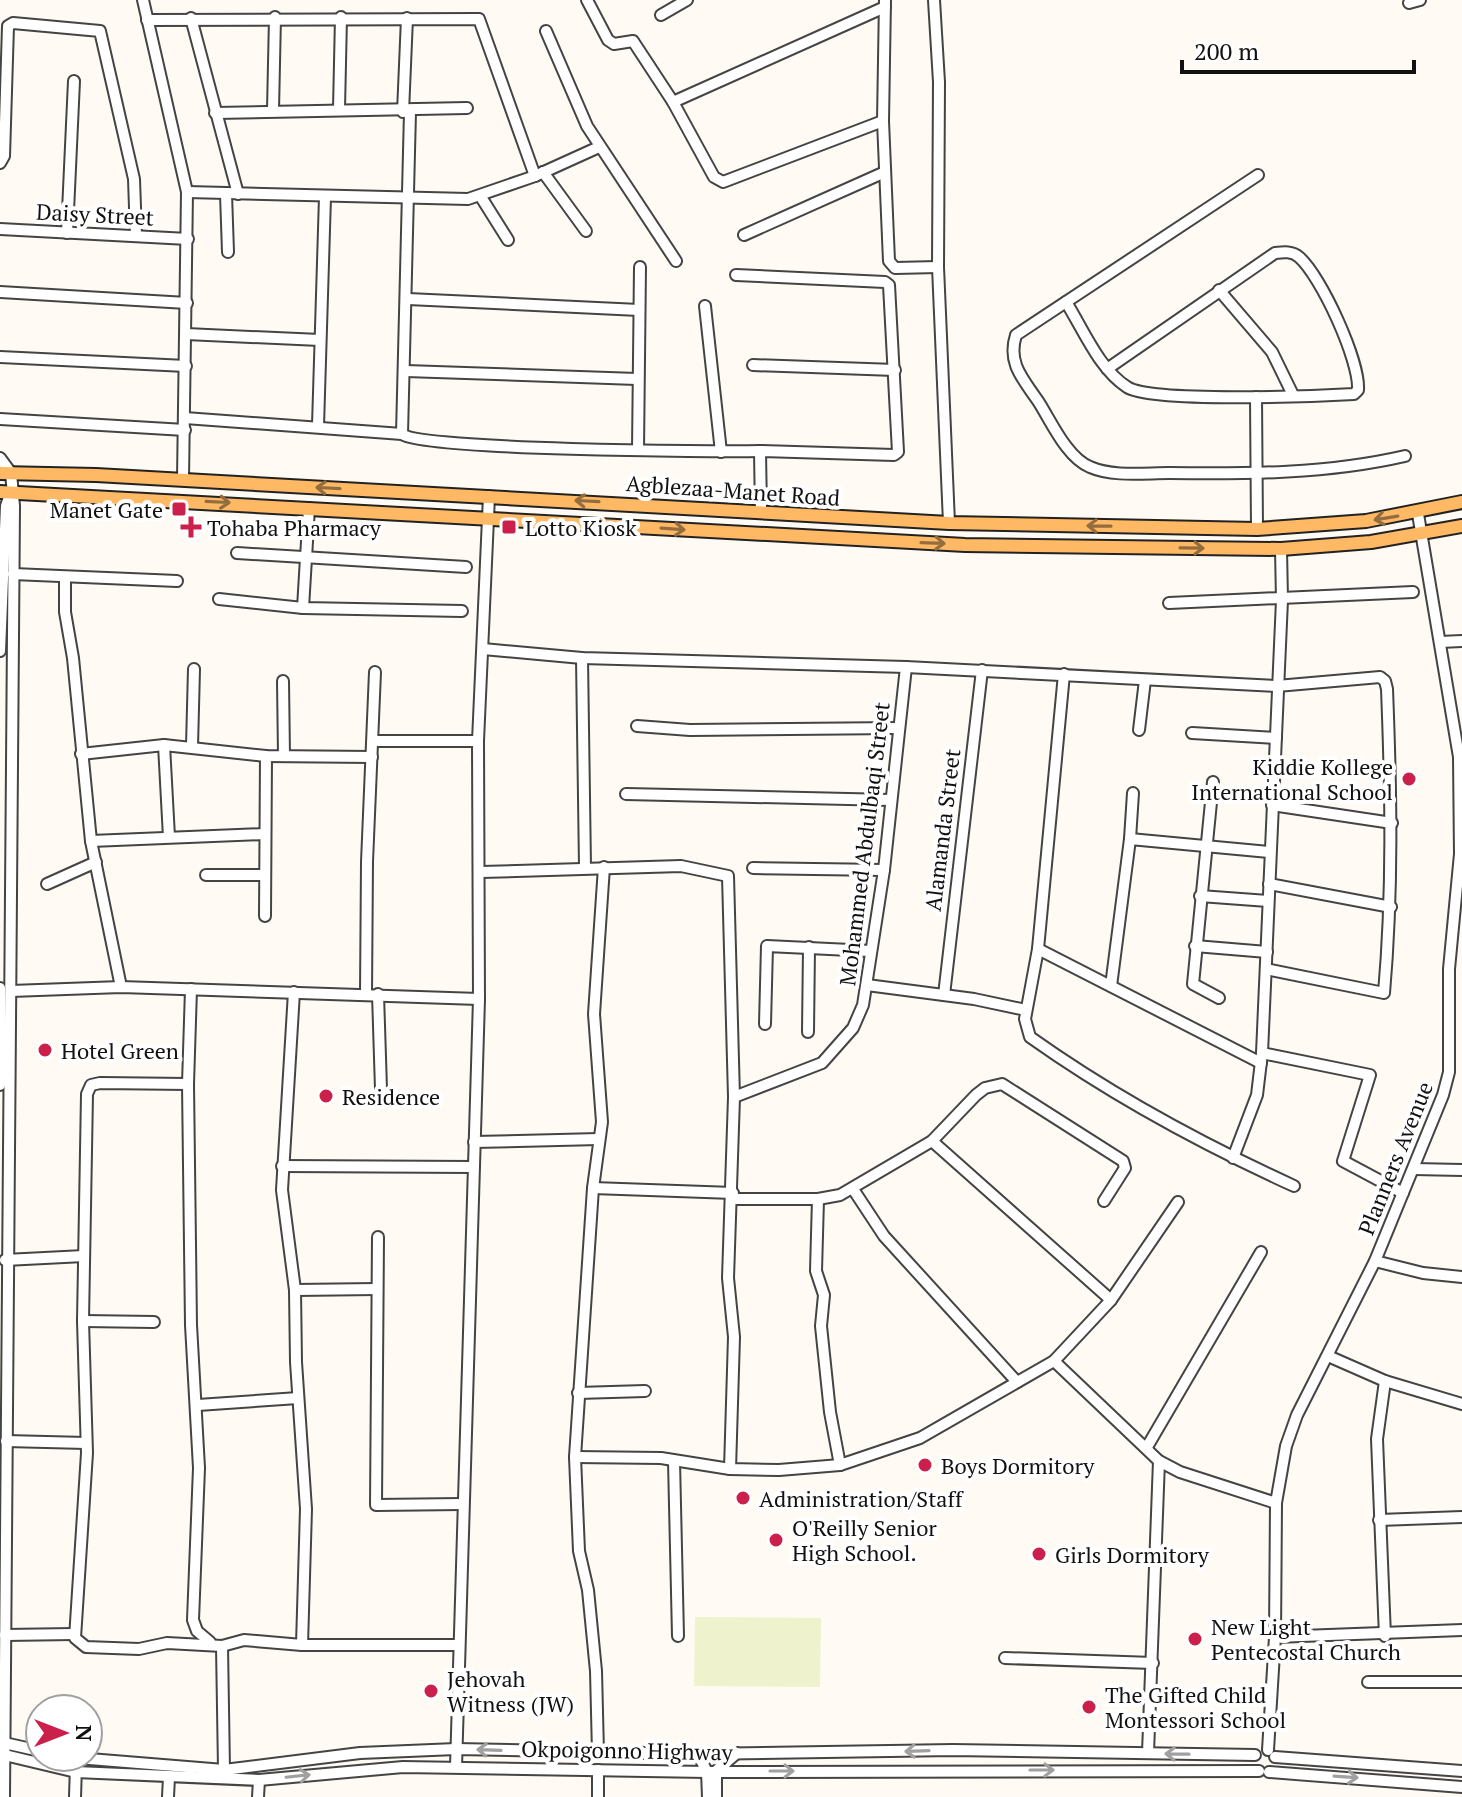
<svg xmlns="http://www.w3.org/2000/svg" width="1462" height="1797" font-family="'PT Serif',serif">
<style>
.pitch{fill:#eef3cd}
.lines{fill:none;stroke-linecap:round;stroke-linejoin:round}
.minor-casing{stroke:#444;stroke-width:14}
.major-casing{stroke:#222;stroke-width:16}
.minor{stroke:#fff;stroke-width:10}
.major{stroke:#ffb965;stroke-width:12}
.oneway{stroke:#946d3f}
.oneway2{stroke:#a0a0a0}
.poi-dot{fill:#ca204b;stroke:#fff;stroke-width:3}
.labels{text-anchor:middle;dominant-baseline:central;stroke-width:8;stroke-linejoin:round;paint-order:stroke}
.street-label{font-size:22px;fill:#111;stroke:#fff}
.poi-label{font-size:22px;fill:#111;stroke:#fff;text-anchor:start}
</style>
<rect width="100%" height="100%" fill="#fffbf4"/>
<polygon class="pitch" points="695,1617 821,1618 820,1687 694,1686"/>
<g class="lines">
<defs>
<g id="minor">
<polyline points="143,0 187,192 183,479"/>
<polyline points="587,0 608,40 614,44 633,41 673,102 885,7"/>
<polyline points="885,0 883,121 889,261 895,268 938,267"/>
<polyline points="934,0 939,82 938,267 949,523"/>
<polyline points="1409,3 1420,0"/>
<polyline points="661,15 687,0"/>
<polyline points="191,18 238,194"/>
<polyline points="147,20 479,19 535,176"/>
<polyline points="546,31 587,126 676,261"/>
<polyline points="673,102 714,177 723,182 883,121"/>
<polyline points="339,109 341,17"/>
<polyline points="273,110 275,17"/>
<polyline points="403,112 407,18"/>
<polyline points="215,113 467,108"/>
<polyline points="0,163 4,156 8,26 13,23 100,31 134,179 136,236"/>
<polyline points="543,172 586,231"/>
<path d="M1258,175L1016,335C1007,363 1023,379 1038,401C1051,421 1067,458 1090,467C1113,477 1144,473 1169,473C1248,474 1327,474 1405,456"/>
<polyline points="187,192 468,199 535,176 599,147"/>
<polyline points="226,194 228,252"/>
<polyline points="481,197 508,240"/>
<polyline points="0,229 188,239"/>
<polyline points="67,233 74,81"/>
<polyline points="744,235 885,172"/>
<polyline points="736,275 885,282 889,285 898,452 894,455 760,451 761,513"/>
<polyline points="1219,290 1272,352 1293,395"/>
<polyline points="0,292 187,303"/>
<polyline points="408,299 639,310"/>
<path d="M1066,302C1083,329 1099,369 1127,387C1151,403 1317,396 1354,394L1358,390C1360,361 1321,276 1299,257C1292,251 1284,252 1275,253L1107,369"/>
<polyline points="705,306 721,452"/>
<polyline points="186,334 320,340"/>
<polyline points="0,357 186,366"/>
<polyline points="753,365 895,370"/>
<polyline points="406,371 637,379"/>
<polyline points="1256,397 1257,529"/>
<path d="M185,418L402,434C420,450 716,452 760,451"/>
<polyline points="0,419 185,430"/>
<polyline points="318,426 325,197"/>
<polyline points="402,434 410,112"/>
<polyline points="638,450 640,267"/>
<polyline points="0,458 11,473 14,506 4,1797"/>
<polyline points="237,553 466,567"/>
<polyline points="13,574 177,581"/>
<polyline points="65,577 65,612 73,658 91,841 121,987"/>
<polyline points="219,599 303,608 462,611"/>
<polyline points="1169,603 1413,592"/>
<polyline points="303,608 309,508"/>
<polyline points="1440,642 1462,641"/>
<path d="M483,649L582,658L906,667L1277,686L1380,677L1385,681L1387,689C1391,791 1393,891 1384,993L1266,969"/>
<polyline points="0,651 6,506 10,494"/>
<polyline points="582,658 585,867"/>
<path d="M1064,674L1038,949L1025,1019L1030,1037C1113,1096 1202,1144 1294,1186"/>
<polyline points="283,681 284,756"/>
<polyline points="637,726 690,730 899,728"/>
<polyline points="1139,730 1145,680"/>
<polyline points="1192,733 1276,738"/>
<polyline points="373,741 478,741"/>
<polyline points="164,745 169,837"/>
<polyline points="192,746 194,669"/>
<polyline points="81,754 164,745 266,756 372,757"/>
<polyline points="1213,782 1193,984 1219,998"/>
<polyline points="626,794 891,800"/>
<polyline points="1272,805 1392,823"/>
<polyline points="1130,839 1133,793"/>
<polyline points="91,841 265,834"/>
<polyline points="753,868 884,870"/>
<polyline points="481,872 681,866 728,876 734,1097 728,1278 734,1337 730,1469"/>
<polyline points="206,875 265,875"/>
<polyline points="47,884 96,862"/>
<polyline points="1269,884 1391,907"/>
<polyline points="1200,896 1268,901"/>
<polyline points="265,916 266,756"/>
<polyline points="1195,946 1267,952"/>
<polyline points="1038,949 1261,1063"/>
<polyline points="867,985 974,999 1026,1010"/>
<polyline points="1111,986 1130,839 1269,852"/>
<polyline points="0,988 0,1085"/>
<polyline points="191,989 188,1084 191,1325 199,1468 193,1620 197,1631 210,1642"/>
<polyline points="11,991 121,987 479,999"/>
<polyline points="294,992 282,1190 295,1290 296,1362 306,1509 302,1645"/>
<polyline points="366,993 367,862 375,672"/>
<polyline points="378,994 381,1089"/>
<polyline points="944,995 982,670"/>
<polyline points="765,1024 767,946 871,951"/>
<polyline points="808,1032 809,947"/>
<polyline points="1262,1053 1370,1075 1343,1161 1403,1193"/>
<polyline points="188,1084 100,1083 91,1085 87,1094 83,1321 87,1453 75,1638 86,1647 139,1649 167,1643 222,1646 244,1640 302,1645 457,1645"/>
<polyline points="734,1097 822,1063 853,1028 863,1005 884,870 906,667"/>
<polyline points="932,1141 1111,1300"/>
<polyline points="474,1142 599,1139"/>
<polyline points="1233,1158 1257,1095 1262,1053 1282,600 1281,549"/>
<polyline points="282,1166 473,1167"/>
<polyline points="1414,1169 1462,1170"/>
<polyline points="593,1188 733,1193"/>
<polyline points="853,1189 884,1236 1017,1382"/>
<polyline points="733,1199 818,1199 840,1195 932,1141 976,1095 985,1088 1002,1084 1123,1161 1125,1168 1104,1201"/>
<polyline points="818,1199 816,1271 824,1295 821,1326 830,1412 840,1465"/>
<polyline points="378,1237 376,1505 462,1504"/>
<polyline points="5,1260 84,1256"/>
<polyline points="1375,1261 1423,1273 1462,1277"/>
<polyline points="295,1290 377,1289"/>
<polyline points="83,1321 154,1322"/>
<polyline points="1328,1356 1385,1381 1462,1404"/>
<polyline points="1054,1361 1159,1461 1180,1472 1276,1503"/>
<polyline points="578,1393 645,1391"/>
<polyline points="198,1405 298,1398"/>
<polyline points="6,1441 86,1443"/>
<polyline points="1147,1447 1261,1252"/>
<polyline points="575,1457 661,1458 730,1469 779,1470 840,1465 920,1438 1054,1361 1111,1300 1178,1202"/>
<polyline points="674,1461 678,1636"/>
<polyline points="1379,1520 1462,1517"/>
<polyline points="5,1635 74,1634"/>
<polyline points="1385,1636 1377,1439 1385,1381"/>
<polyline points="1275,1637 1462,1630"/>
<polyline points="222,1646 224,1770"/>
<polyline points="1005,1658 1153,1663"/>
<polyline points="1368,1682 1462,1682"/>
<polyline points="0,1742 40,1751"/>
<polyline points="1268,1750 1275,1637 1276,1503 1286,1446 1297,1415 1375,1261 1443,1095 1449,1072 1449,969 1460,854 1459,757 1418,514"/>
<polyline points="598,1753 596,1671 588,1590 579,1551 575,1457 593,1188 602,1122 594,1014 604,867"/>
<polyline points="1148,1753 1159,1461"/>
<polyline points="1,1754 76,1772 259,1780 403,1767 707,1772 1259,1771"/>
<polyline points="698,1754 707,1772 708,1797"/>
<polyline points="65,1757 224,1770 360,1753 456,1749 698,1754 953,1750 1255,1755"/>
<polyline points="1275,1757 1462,1771"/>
<polyline points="456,1767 479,999 478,741 489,496"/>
<polyline points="598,1770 598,1797"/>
<polyline points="1269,1772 1462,1787"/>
<polyline points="75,1797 76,1765"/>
<polyline points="168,1797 169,1777"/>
<polyline points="258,1797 259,1780"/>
<polyline points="716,1797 716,1771 737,1753"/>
</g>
<g id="major">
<polyline points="0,473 96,475 949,523 1257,529 1366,521 1462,502"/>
<polyline points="0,492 965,545 1281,549 1371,542 1462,526"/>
</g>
</defs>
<use href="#minor" class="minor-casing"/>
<use href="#major" class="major-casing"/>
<use href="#minor" class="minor"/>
<use href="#major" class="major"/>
</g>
<defs><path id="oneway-shaft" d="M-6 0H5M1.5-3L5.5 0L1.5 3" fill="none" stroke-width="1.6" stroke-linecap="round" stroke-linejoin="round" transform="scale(2)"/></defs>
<g class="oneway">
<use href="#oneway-shaft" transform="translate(328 488) rotate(-177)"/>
<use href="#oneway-shaft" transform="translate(587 501) rotate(-177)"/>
<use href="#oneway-shaft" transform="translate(218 502) rotate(3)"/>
<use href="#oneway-shaft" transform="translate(1386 518) rotate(171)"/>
<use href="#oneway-shaft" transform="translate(1099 526) rotate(-179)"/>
<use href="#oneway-shaft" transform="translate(673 529) rotate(4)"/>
<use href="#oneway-shaft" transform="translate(933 543) rotate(2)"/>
<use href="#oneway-shaft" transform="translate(1192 548) rotate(1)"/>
</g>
<g class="oneway2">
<use href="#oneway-shaft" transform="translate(489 1750) rotate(-178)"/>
<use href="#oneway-shaft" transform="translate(917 1751) rotate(178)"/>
<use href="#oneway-shaft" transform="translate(1177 1754) rotate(-179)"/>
<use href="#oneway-shaft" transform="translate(1042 1770)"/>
<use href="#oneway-shaft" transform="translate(782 1771)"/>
<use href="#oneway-shaft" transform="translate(298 1776) rotate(-6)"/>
<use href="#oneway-shaft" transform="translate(1346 1777) rotate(4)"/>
</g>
<g class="poi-dot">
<rect x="171" y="501" width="16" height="16" rx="4"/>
<path d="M187 515h8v8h8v8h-8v8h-8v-8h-8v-8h8z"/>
<rect x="501" y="519" width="16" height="16" rx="4"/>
<circle cx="1409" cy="779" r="8"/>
<circle cx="45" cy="1050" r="8"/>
<circle cx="326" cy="1096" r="8"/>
<circle cx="925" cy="1465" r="8"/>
<circle cx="743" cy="1498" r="8"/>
<circle cx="776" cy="1540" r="8"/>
<circle cx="1039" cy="1554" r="8"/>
<circle cx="1195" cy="1639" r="8"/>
<circle cx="431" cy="1691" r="8"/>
<circle cx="1089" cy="1707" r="8"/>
</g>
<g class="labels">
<g class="street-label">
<text transform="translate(95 214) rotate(3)">Daisy Street</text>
<text transform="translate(733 490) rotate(4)">Agblezaa-Manet Road</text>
<text transform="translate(942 830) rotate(-83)">Alamanda Street</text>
<text transform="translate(864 844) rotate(-83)">Mohammed Abdulbaqi Street</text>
<text transform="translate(1395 1158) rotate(-68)">Planners Avenue</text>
<text transform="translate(627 1750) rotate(1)">Okpoigonno Highway</text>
</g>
<g class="poi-label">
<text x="163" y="509" text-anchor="end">Manet Gate</text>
<text x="207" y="527">Tohaba Pharmacy</text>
<text x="525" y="527">Lotto Kiosk</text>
<text x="1393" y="766" text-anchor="end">Kiddie Kollege<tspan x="1393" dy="25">International School</tspan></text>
<text x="61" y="1050">Hotel Green</text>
<text x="342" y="1096">Residence</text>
<text x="941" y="1465">Boys Dormitory</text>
<text x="759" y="1498">Administration/Staff</text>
<text x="792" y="1527">O'Reilly Senior<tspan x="792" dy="25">High School.</tspan></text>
<text x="1055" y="1554">Girls Dormitory</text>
<text x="1211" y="1626">New Light<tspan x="1211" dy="25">Pentecostal Church</tspan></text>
<text x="447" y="1678">Jehovah<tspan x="447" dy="25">Witness (JW)</tspan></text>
<text x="1105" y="1694">The Gifted Child<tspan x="1105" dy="25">Montessori School</tspan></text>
</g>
</g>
<g transform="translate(64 1733) rotate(90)"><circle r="38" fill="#ffffff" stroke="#a0a0a0" stroke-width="2"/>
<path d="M0-6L14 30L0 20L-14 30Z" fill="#ca204b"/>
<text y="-12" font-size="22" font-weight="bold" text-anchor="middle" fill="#111111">N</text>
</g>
<path d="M1182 60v12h232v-12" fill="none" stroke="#111111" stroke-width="4"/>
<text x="1194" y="60" font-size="24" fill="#111111" stroke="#ffffff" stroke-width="6" paint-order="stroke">200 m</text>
</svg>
